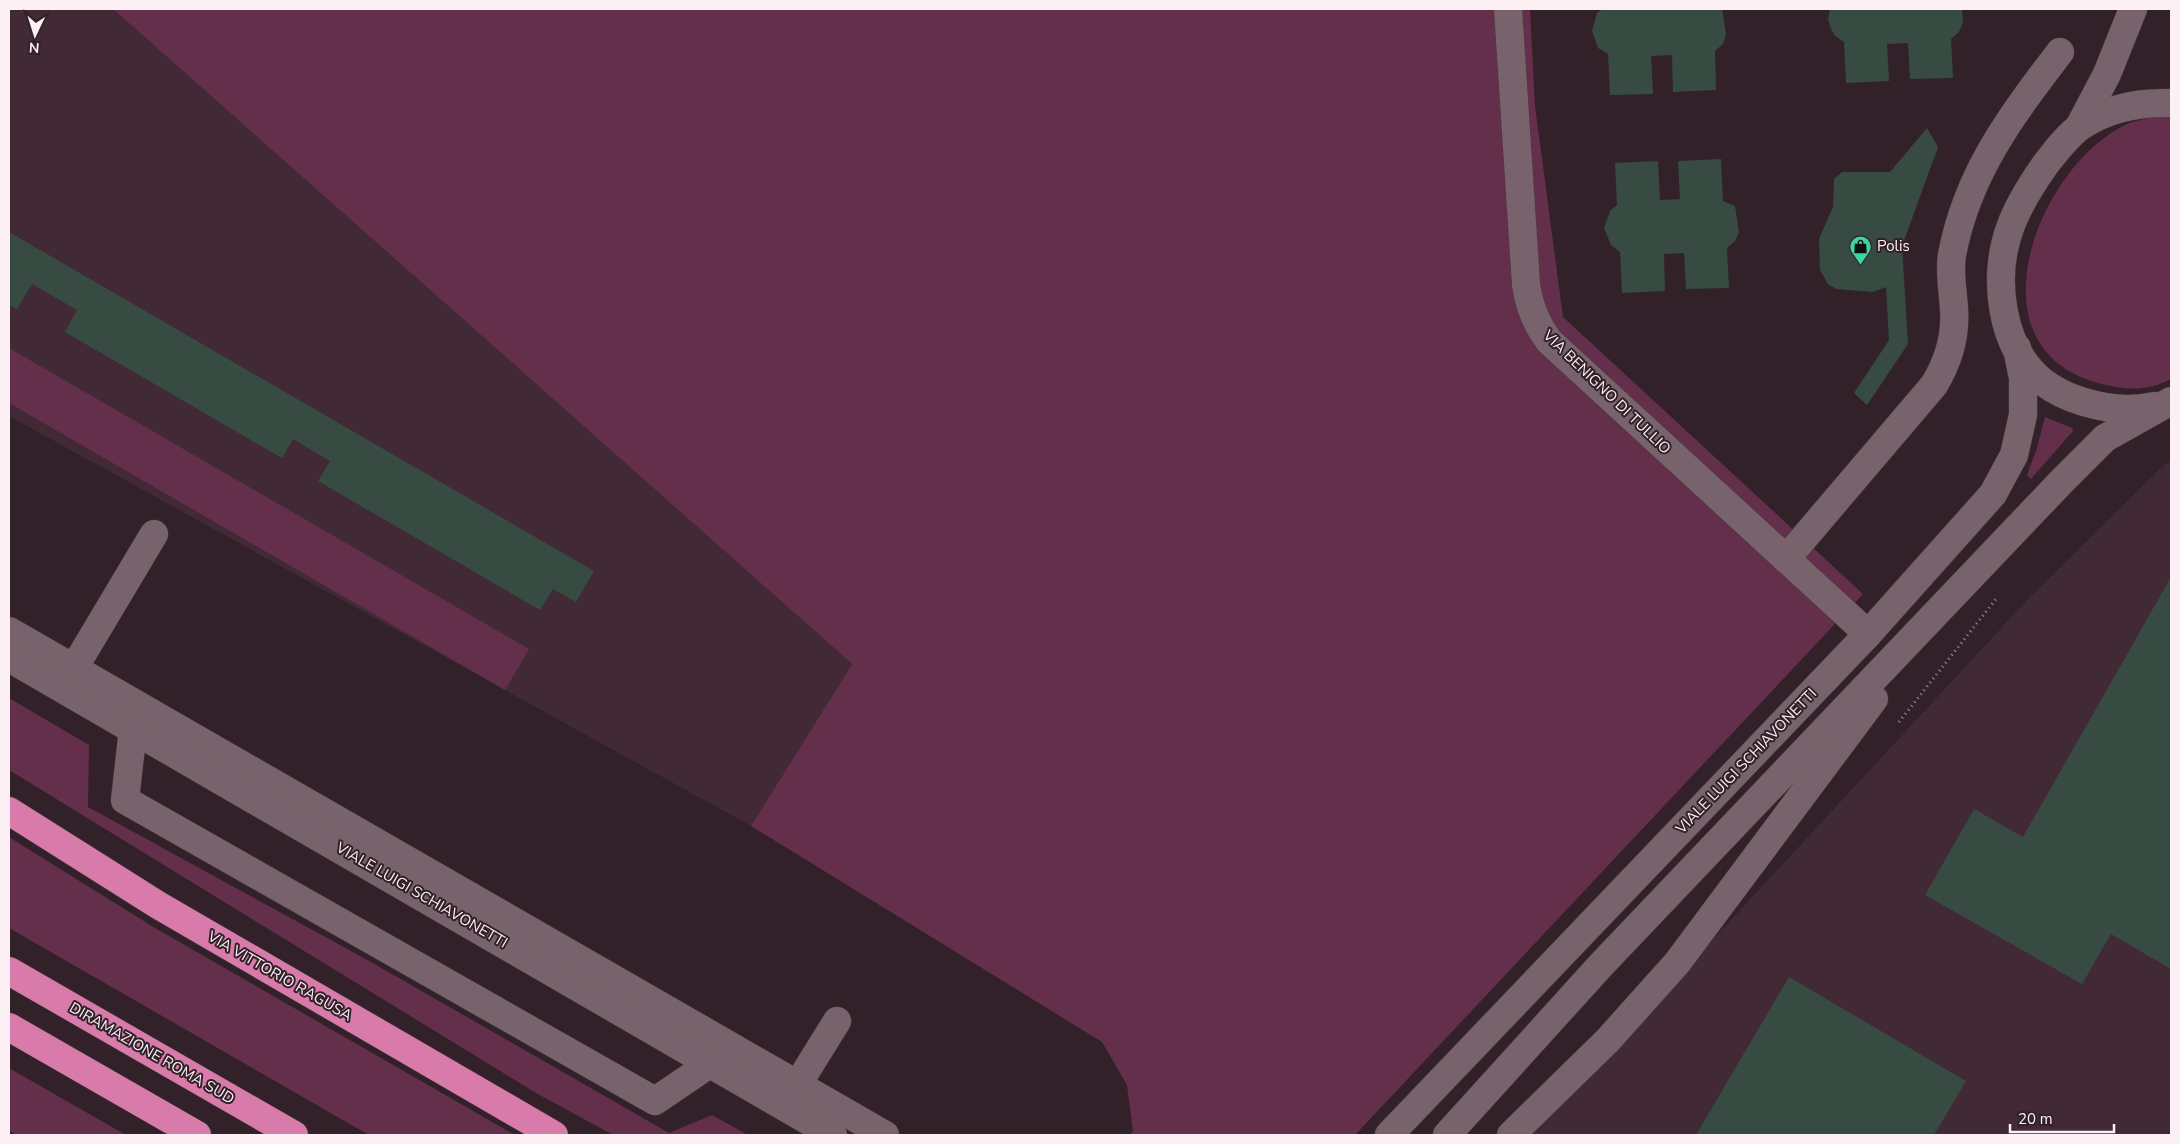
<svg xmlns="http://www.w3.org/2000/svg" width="2180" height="1144" font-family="'Nunito Sans',sans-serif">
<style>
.built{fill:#412a35}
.green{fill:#642f4b}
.building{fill:#374b43}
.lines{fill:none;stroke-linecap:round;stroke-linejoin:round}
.minor-casing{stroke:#4b3d43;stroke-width:29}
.highway-casing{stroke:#4b3d43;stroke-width:29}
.path{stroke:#9f9097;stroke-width:3;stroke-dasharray:1 4;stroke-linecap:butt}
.minor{stroke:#78636c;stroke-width:28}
.highway{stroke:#d87aaa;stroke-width:28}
.labels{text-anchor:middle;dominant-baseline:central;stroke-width:4;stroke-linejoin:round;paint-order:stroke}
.poi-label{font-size:15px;fill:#fcf0f5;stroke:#322129;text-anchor:start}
.street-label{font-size:15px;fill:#fcf0f5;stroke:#322129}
</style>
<rect width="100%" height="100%" fill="#322129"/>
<g class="built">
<polygon points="9,9 113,9 852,664 751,826 9,416"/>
<polygon points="2171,462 2171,1135 1532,1135 2029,598 2165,464"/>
</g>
<g class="green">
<polygon points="113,9 1530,9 1535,106 1563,317 1863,594 1355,1135 1130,1135 1133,1131 1127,1085 1102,1042 751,826 852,664"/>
<path d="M2157,116H2171V379C2148,392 2123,390 2098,383C1968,348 2036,169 2125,125C2135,120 2147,119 2157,116Z"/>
<polygon points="9,348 529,649 505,690 9,403"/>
<polygon points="2045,417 2072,428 2073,431 2031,479 2027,475 2036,451"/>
<polygon points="9,698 89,745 88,807 371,962 669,1133 712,1115 748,1135 613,1135 536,1093 9,770"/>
<polygon points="9,837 155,928 515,1135 369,1135 9,928"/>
<polygon points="9,1068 126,1135 17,1135 9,1131"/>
</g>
<g class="building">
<polygon points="1603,9 1722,9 1726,34 1723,44 1715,51 1716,90 1673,92 1672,55 1651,56 1653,94 1610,95 1608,54 1598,48 1592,31 1597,13"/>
<polygon points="1830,9 1962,9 1963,22 1959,32 1951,39 1953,78 1910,79 1908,43 1887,44 1889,81 1846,83 1844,42 1835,36 1831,29 1828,19"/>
<polygon points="1927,128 1938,147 1902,246 1908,344 1867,405 1854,393 1889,340 1886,287 1873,292 1836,289 1828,284 1820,270 1819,239 1833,207 1834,179 1842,172 1890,172"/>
<polygon points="1721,159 1723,201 1735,206 1739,232 1735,241 1727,248 1729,288 1686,289 1684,253 1664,254 1665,291 1622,293 1620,252 1611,245 1604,228 1610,211 1617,205 1615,163 1658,161 1660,200 1680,199 1678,161"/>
<polygon points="9,232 594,571 576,602 553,589 540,610 318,481 330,461 293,439 282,458 65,332 77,310 32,284 17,309 9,305"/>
<polygon points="2171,577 2171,969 2111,934 2082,984 1925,895 1974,809 2023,837"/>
<polygon points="1789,977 1966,1081 1934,1135 1696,1135"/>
</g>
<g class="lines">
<defs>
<g id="minor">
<path d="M1508,9L1526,284C1529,306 1536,324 1549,341L1868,634"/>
<polyline points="2079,127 2107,74 2133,9"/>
<path d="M2155,406C2132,411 2107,409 2084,402C2070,398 2055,391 2043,382C2000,348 1992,277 2010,228C2018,205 2031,185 2045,165C2055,152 2067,136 2081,126C2108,108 2139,102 2171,103"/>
<path d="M1786,559L1934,385C1948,362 1956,336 1954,309C1953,291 1949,273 1952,255C1967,174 2011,116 2060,52"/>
<polyline points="9,631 885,1135"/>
<polyline points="9,658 833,1135"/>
<polyline points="74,668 154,534"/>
<polyline points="133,729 125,800 655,1101 711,1063"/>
<polyline points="798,1084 837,1021"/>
<polyline points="1389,1135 1868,634 1993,494 2014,455 2023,415 2023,378 2017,348"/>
<polyline points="1447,1135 1601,965 2061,482 2105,438 2171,401"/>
<polyline points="1511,1135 1608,1040 1677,963 1874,699"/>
</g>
<g id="highway">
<polyline points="9,811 158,905 554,1135"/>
<polyline points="9,971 294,1135"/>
<polyline points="9,1027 197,1135"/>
</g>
</defs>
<use href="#minor" class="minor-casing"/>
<use href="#highway" class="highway-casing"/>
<polyline class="path" points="1899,722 1996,599"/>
<use href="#minor" class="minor"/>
<use href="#highway" class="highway"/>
</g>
<defs>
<symbol id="shop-pin" viewBox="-11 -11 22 30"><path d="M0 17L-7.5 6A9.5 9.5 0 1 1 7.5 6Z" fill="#3bd4a4" stroke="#322129"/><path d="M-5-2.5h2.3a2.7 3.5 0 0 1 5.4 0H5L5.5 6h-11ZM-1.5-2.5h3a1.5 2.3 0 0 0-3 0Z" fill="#111"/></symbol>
</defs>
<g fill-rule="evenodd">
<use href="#shop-pin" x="1848" y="234" width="25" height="34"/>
</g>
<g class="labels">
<g class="poi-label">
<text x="1877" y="246">Polis</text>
</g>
<g class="street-label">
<text transform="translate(1607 392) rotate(44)">VIA BENIGNO DI TULLIO</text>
<text transform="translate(1746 761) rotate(-46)">VIALE LUIGI SCHIAVONETTI</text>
<text transform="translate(422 895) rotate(30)">VIALE LUIGI SCHIAVONETTI</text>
<text transform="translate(280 976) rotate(30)">VIA VITTORIO RAGUSA</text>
<text transform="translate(152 1053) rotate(30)">DIRAMAZIONE ROMA SUD</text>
</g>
</g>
<rect width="2180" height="1144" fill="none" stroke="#fcf0f5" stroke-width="20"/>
<g transform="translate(35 35) rotate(184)" stroke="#322129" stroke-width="4" paint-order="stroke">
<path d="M0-4L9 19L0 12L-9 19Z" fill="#fcf0f5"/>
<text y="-8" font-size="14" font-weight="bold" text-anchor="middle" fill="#fcf0f5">N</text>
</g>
<path d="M2010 1124v8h104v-8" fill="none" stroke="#fcf0f5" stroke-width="2.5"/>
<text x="2018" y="1124" font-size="15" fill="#fcf0f5" stroke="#322129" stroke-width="4" paint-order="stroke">20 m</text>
</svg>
